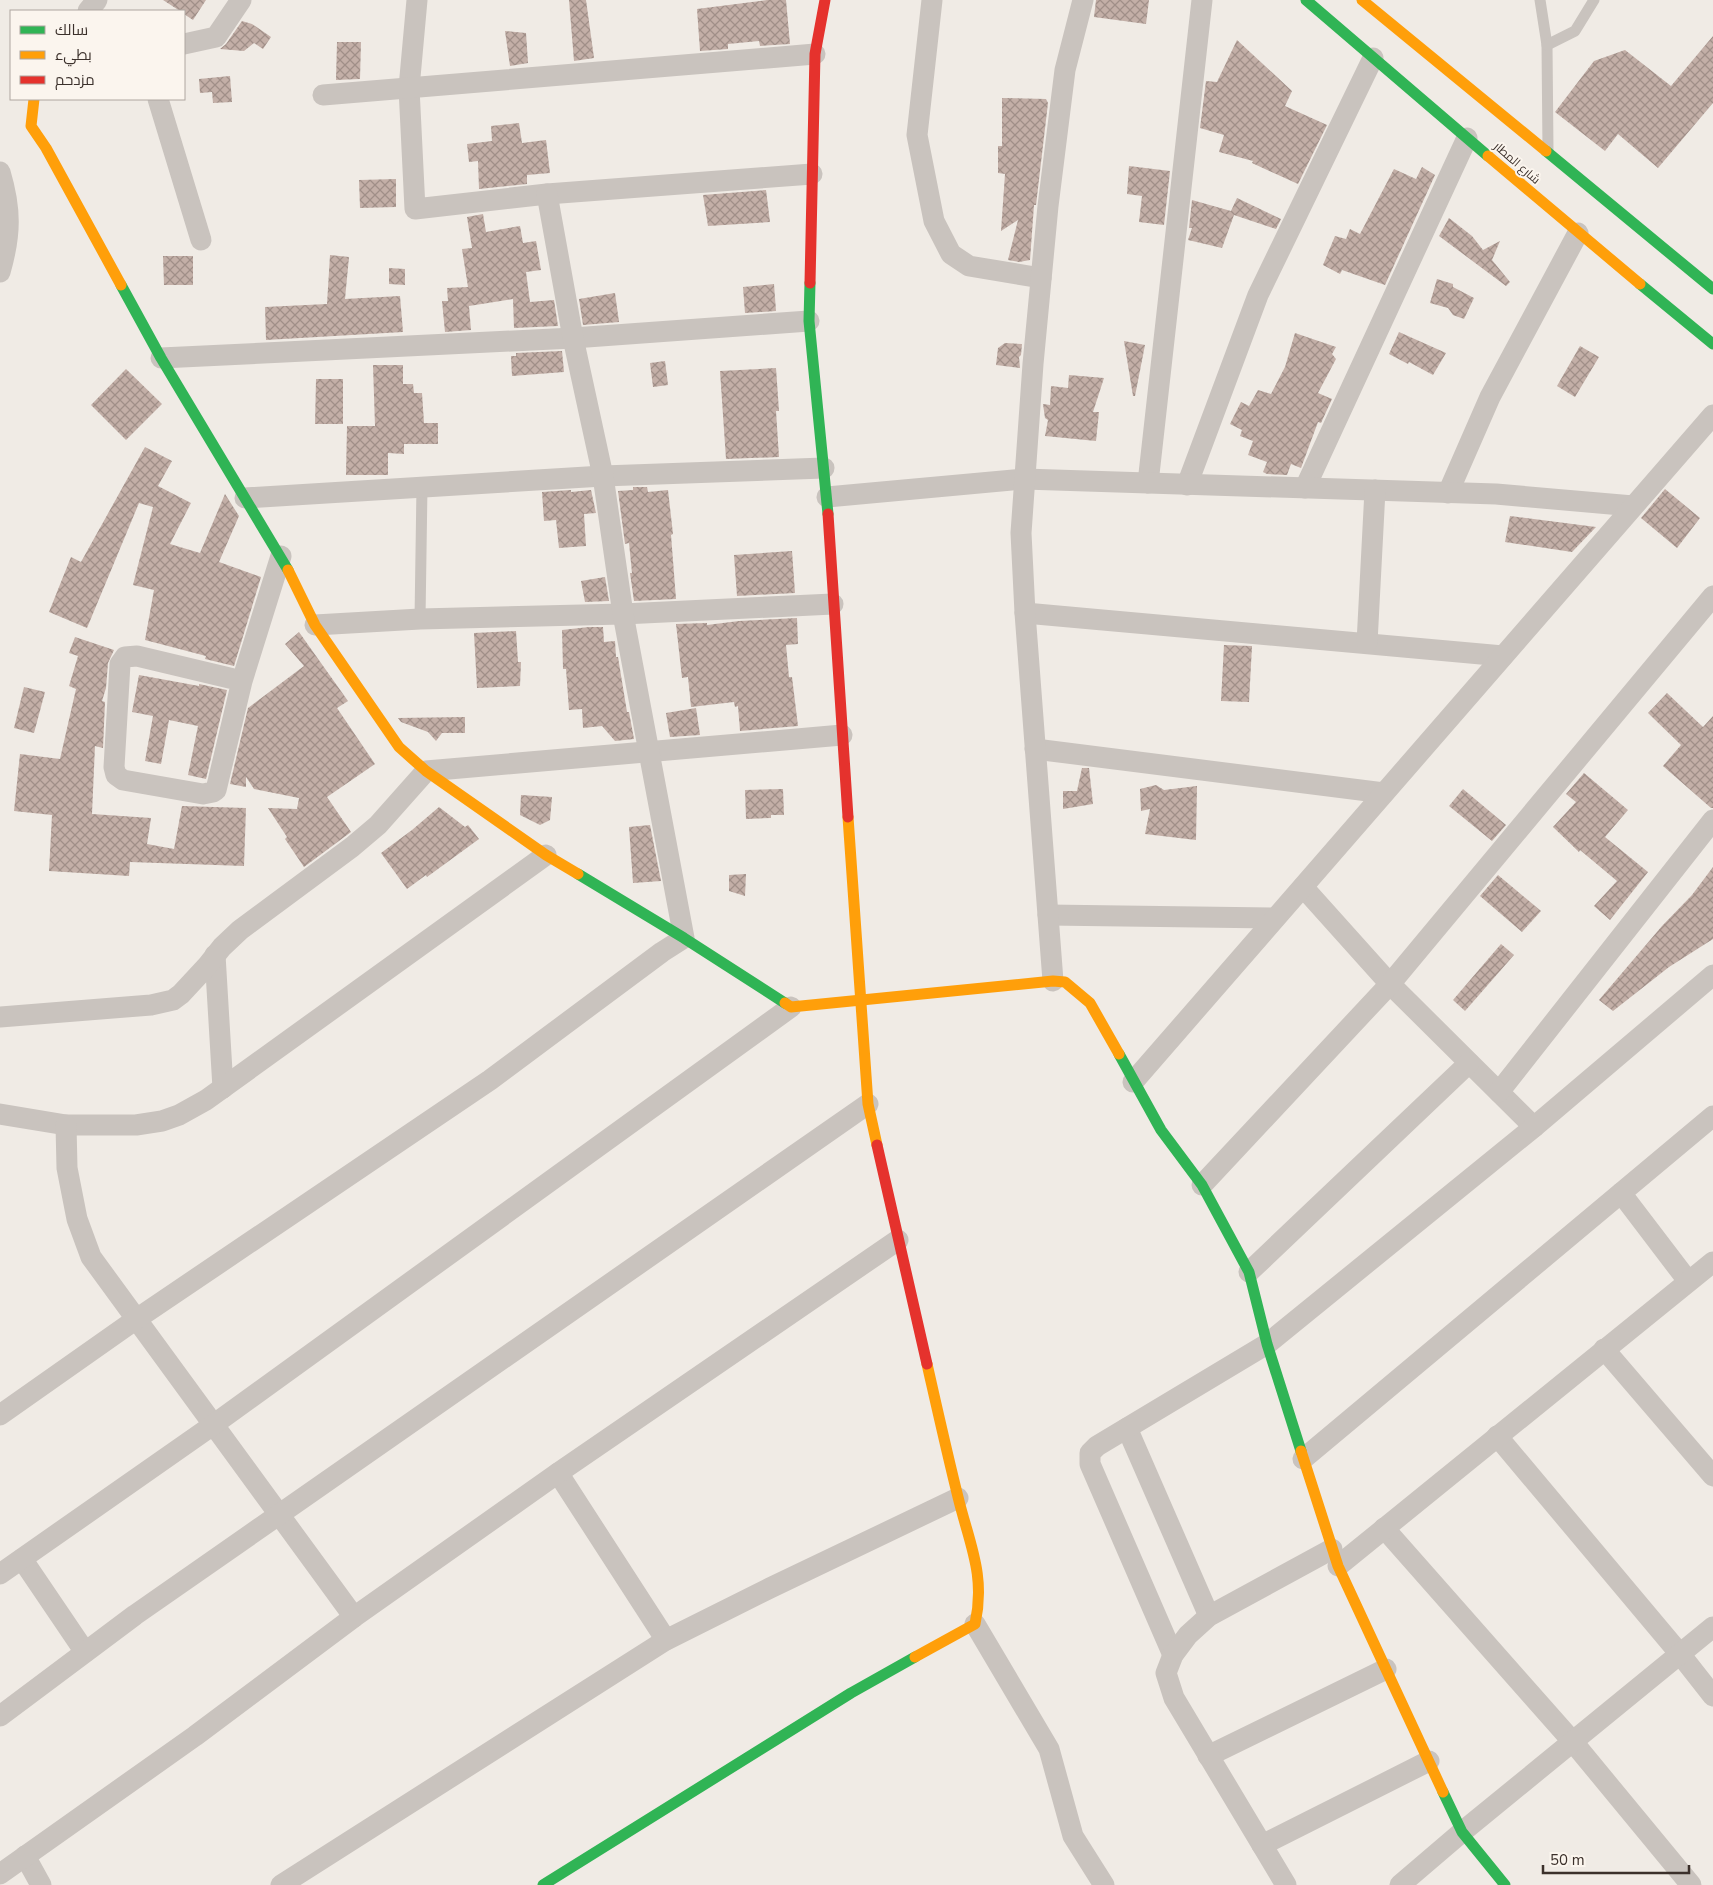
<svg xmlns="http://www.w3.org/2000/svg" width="1713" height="1885" font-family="'Nunito Sans',Cairo,sans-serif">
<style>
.building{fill:url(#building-cross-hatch)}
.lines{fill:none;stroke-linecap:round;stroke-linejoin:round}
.lane{stroke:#c9c3be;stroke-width:11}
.street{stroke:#c9c3be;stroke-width:21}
.fast{stroke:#30b455;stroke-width:11}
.slow{stroke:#ff9f0a;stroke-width:11}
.jam{stroke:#e5322d;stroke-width:11}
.labels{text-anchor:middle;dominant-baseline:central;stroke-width:4;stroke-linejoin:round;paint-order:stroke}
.street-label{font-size:12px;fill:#3b302b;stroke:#fbf5ee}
</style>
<defs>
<pattern id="building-cross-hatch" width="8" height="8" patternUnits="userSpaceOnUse" patternTransform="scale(1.25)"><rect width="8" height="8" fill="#c3afa7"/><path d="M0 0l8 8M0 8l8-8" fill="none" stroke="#a08f88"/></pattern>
</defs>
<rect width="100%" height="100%" fill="#f0ebe5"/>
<g class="building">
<polygon points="163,0 206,0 193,20 184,14 184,11 180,11"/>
<polygon points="569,0 586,0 594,58 574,61"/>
<polygon points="767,0 786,0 790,44 760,46 759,41 728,44 728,49 700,51 697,9"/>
<polygon points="1096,0 1149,0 1146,24 1094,17"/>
<polygon points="242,21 252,24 271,37 263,49 254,43 244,51 220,49 226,44"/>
<polygon points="505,31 526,33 528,63 510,66"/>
<polygon points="1713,36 1713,103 1658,168 1618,134 1605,151 1555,112 1594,61 1625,50 1671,86"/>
<polygon points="1237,40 1292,91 1285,106 1327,125 1298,184 1252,163 1253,161 1219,152 1224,135 1200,128 1206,81 1217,82"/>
<polygon points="337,42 361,42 360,79 336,80"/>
<polygon points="230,76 232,102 213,103 212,92 200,93 199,79"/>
<polygon points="1002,98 1046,99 1048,103 1036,205 1034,205 1030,260 1019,262 1008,260 1018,220 1001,231 1005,174 998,173 998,146 1002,146"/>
<polygon points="519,123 522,143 546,140 550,173 527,175 527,184 479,189 478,161 469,162 467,144 492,141 491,126"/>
<polygon points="1129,166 1170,171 1164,225 1139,222 1142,196 1127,194"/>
<polygon points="1422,167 1435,175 1385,285 1342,270 1340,274 1323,265 1335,236 1346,239 1350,229 1360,234 1394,169 1416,179"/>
<polygon points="396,179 396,207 360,208 359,180"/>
<polygon points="766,190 770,222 708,226 703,195"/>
<polygon points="1237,198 1281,219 1276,229 1234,215 1222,248 1188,240 1192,228 1189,228 1192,200 1231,211"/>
<polygon points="483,214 486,232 520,226 523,243 536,241 541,270 526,272 530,302 554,300 558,326 514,328 513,299 469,306 471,330 445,332 442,301 448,301 447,288 468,287 462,249 472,248 467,217"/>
<polygon points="1449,218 1472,236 1483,250 1500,241 1492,260 1510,282 1506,286 1439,236"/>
<polygon points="330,255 349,257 345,299 400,296 403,332 266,340 265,307 327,304"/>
<polygon points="163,256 193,256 193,285 164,285"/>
<polygon points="389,268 405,269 405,285 389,284"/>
<polygon points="1437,279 1453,284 1453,287 1474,298 1464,319 1453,315 1448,308 1430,303"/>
<polygon points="774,284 776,311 745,313 743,287"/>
<polygon points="615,293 619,322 583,325 579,299"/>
<polygon points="1399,332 1446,353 1433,375 1409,362 1408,364 1389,354"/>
<polygon points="1295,333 1336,347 1332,354 1336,359 1318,393 1332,399 1321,423 1318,422 1301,468 1291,464 1287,475 1267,474 1263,472 1267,462 1248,455 1253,441 1240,436 1242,430 1230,424 1241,402 1249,406 1258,390 1271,394 1285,367"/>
<polygon points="1124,341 1145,345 1135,396 1133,396"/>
<polygon points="1005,343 1022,344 1021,355 1019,357 1020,368 996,365 998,348"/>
<polygon points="1580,346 1599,357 1575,397 1557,386"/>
<polygon points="562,351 564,372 512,376 511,356 516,356 516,353"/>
<polygon points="665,361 668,385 653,387 650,363"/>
<polygon points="373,365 403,365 403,384 413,384 414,393 422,393 424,423 438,423 438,444 404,444 404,454 388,453 388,475 346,475 347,426 375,426"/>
<polygon points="776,368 779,411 776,411 779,457 726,459 720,371"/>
<polygon points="126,369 162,404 126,440 91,405"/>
<polygon points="1069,375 1104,378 1093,412 1099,412 1096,441 1045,436 1048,420 1045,418 1043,404 1050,405 1051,386 1068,388"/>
<polygon points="316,379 343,379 343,424 315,424"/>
<polygon points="145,447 172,461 158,486 191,503 170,544 200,553 225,494 239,516 219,562 261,577 234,666 205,659 206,656 145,640 154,590 133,585 153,507 139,503 87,628 49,612 71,557 81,562"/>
<polygon points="633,487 647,487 648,492 668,490 673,534 671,535 676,599 634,601 630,573 632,573 629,543 625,544 618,491 633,490"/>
<polygon points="1665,489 1700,518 1677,548 1641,518"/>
<polygon points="571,490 571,492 591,490 596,513 584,514 586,546 559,548 556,520 544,521 542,492"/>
<polygon points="1510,516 1596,527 1572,552 1505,542"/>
<polygon points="792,551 795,593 737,596 734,555"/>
<polygon points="605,577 609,601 585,602 581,581"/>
<polygon points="797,618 798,644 786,645 789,677 792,677 798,726 740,731 738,706 735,707 734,702 691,707 688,677 682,678 676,624 707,623 707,625 739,621"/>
<polygon points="589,627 603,627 604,642 615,641 616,657 618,657 627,712 629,712 634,739 615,741 602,726 583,728 582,709 569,710 566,669 563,669 562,630"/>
<polygon points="516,631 518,662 521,662 520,686 477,688 474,633"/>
<polygon points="299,632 348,701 337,708 375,764 327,797 351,832 304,867 285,839 287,837 268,808 297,809 299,798 254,789 246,777 246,787 230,784 248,708 304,666 285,644"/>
<polygon points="75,637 114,650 108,663 106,688 102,701 105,702 103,748 95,746 92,814 151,818 147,844 174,849 182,806 246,808 244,866 130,862 129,876 49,871 52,815 14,811 20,754 60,759 76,689 69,686 78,656 69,653"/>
<polygon points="1224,645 1252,646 1249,702 1221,701"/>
<polygon points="139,675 199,686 199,684 227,690 206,779 188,775 198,726 169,720 161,764 145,761 153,716 132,712"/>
<polygon points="24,687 45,692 34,733 14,728"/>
<polygon points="1667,693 1703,727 1713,716 1713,808 1711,808 1663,766 1681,745 1648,713"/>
<polygon points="696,708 700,735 670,737 666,713"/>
<polygon points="465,717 465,733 442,733 436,741 428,732 401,722 398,718"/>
<polygon points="1082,768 1089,768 1093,804 1063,809 1063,791 1077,791"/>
<polygon points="1584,773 1628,810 1605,837 1648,872 1610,920 1594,906 1617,881 1580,850 1579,852 1553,827 1576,802 1566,794"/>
<polygon points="1156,785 1164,790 1197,786 1196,840 1145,834 1150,809 1141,811 1140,789"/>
<polygon points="783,789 784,815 771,815 771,818 746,819 745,790"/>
<polygon points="1463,789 1506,825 1492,841 1449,806"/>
<polygon points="521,795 552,797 550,820 540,825 520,815"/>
<polygon points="439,807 465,827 468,825 479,839 427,877 426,875 407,889 381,853 412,830"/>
<polygon points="650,825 661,881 633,883 629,827"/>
<polygon points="1713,867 1713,939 1669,967 1613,1011 1599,1000 1662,926 1692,895"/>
<polygon points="746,874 745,896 729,891 729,875"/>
<polygon points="1498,875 1541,911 1522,932 1480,896"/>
<polygon points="1501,944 1514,955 1465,1011 1453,1000"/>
</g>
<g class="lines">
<g class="lane">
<polyline points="1540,0 1547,45 1548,150"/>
<polyline points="1547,45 1575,31 1594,0"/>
<polyline points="420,619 422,486"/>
</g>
<g class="street">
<polyline points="417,0 409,88 415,209 547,194 812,174"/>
<polyline points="932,0 917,135 934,221 951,254 969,266 1041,278"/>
<polyline points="88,11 97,0"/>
<polyline points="184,44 216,37 241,0"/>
<polyline points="323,95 815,54"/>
<polyline points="158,99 201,240"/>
<path d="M0,172C11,209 11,234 0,272"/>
<polyline points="161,358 573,338 809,321"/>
<polyline points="1148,483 1202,0"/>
<polyline points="1187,485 1258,295 1373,58"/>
<polyline points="1305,488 1467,138"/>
<polyline points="1448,493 1490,397 1578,233"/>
<polyline points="827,497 1024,479 1496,494 1633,506"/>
<polyline points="245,498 603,476 824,468"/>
<polyline points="1025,613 1503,656"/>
<polyline points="315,625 420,619 623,614 833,604"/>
<polyline points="1367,643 1375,490"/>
<polyline points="242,681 137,656 125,657 120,664 114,767 116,775 123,780 203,794 213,792 216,790 242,681 281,556"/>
<polyline points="1035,749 1384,793"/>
<polyline points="1303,887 1390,984 1534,1127"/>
<polyline points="1048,915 1275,918"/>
<polyline points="215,955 223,1088"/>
<polyline points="1053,981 1025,613 1021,533 1033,364 1048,206 1065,70 1083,0"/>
<polyline points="0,1017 151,1005 173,1000 181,994 207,966 222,947 240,930 352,847 378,825 426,771 842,735"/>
<polyline points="1133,1082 1713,415"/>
<polyline points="1499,1092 1713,820"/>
<polyline points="0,1114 66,1125 136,1125 162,1121 179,1115 206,1100 546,855"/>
<polyline points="66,1125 67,1168 77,1219 91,1257 354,1617"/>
<polyline points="1202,1185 1390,984 1713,596"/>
<polyline points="1621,1193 1688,1281"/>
<polyline points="1249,1272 1469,1063"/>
<polyline points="1604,1349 1713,1476"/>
<polyline points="0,1415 135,1320 490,1080 662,952 684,938 623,614 603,476 573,338 547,194"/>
<polyline points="1127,1428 1209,1616"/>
<polyline points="1497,1436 1680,1654 1713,1696"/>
<polyline points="1303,1459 1713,1116"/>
<polyline points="558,1473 666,1640"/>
<polyline points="1384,1528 1573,1742 1691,1885"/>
<polyline points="22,1559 85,1652"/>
<polyline points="1338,1566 1713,1262"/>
<polyline points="0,1574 213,1425 791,1007"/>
<polyline points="975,1624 1049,1749 1073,1836 1104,1885"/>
<polyline points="1173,1655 1090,1464 1090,1453 1097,1446 1267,1344 1534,1127 1713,975"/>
<polyline points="0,1716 135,1615 868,1104"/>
<polyline points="1208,1756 1386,1669"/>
<polyline points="1262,1845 1429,1761"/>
<polyline points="25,1856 41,1885"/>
<polyline points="0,1874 195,1736 354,1617 558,1473 898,1240"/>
<polyline points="281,1885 666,1640 770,1588 958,1498"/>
<polyline points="1286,1885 1174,1698 1166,1673 1173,1655 1188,1635 1209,1616 1332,1549"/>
<polyline points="1400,1885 1462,1832 1713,1627"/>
</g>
<g class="fast">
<polyline points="1306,0 1488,156"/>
<polyline points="1546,151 1713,289"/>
<polyline points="810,283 809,321 828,514"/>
<polyline points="1640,284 1713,344"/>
<polyline points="121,285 161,358 288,570"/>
<polyline points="578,874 684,938 785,1003"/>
<polyline points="1119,1054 1161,1130 1202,1185 1249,1272 1267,1344 1301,1451"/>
<polyline points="1443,1792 1462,1832 1505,1885"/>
<polyline points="543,1885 851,1693 915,1657"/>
</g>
<g class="slow">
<polyline points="1362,0 1546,151"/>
<polyline points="34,99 31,126 46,148 121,285"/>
<polyline points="1488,156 1640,284"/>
<polyline points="288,570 315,625 399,747 426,771 546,855 578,874"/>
<polyline points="848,817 868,1104 877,1145"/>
<polyline points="785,1003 791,1007 1053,981 1065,982 1090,1003 1119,1054"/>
<polyline points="1301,1451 1338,1566 1443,1792"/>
<path d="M915,1657L975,1624C986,1575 969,1543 958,1497C947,1453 937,1408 927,1364"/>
</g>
<g class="jam">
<polyline points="810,283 815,54 825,0"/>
<polyline points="828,514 848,817"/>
<polyline points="877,1145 927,1364"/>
</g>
</g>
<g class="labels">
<g class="street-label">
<text transform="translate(1517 163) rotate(41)">شارع المطار</text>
</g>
</g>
<rect x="10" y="10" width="175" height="90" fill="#fbf5ee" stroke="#aea6a0"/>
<rect x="20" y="26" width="25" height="8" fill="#30b455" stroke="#aea6a0"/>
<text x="55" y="35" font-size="15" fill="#3b302b">سالك</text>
<rect x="20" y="51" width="25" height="8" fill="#ff9f0a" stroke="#aea6a0"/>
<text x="55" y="60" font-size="15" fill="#3b302b">بطيء</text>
<rect x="20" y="76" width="25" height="8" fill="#e5322d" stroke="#aea6a0"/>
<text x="55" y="85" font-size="15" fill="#3b302b">مزدحم</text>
<path d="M1543 1865v8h146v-8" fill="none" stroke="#3b302b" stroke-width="2.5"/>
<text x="1550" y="1865" font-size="15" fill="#3b302b" stroke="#fbf5ee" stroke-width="4" paint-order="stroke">50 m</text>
</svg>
